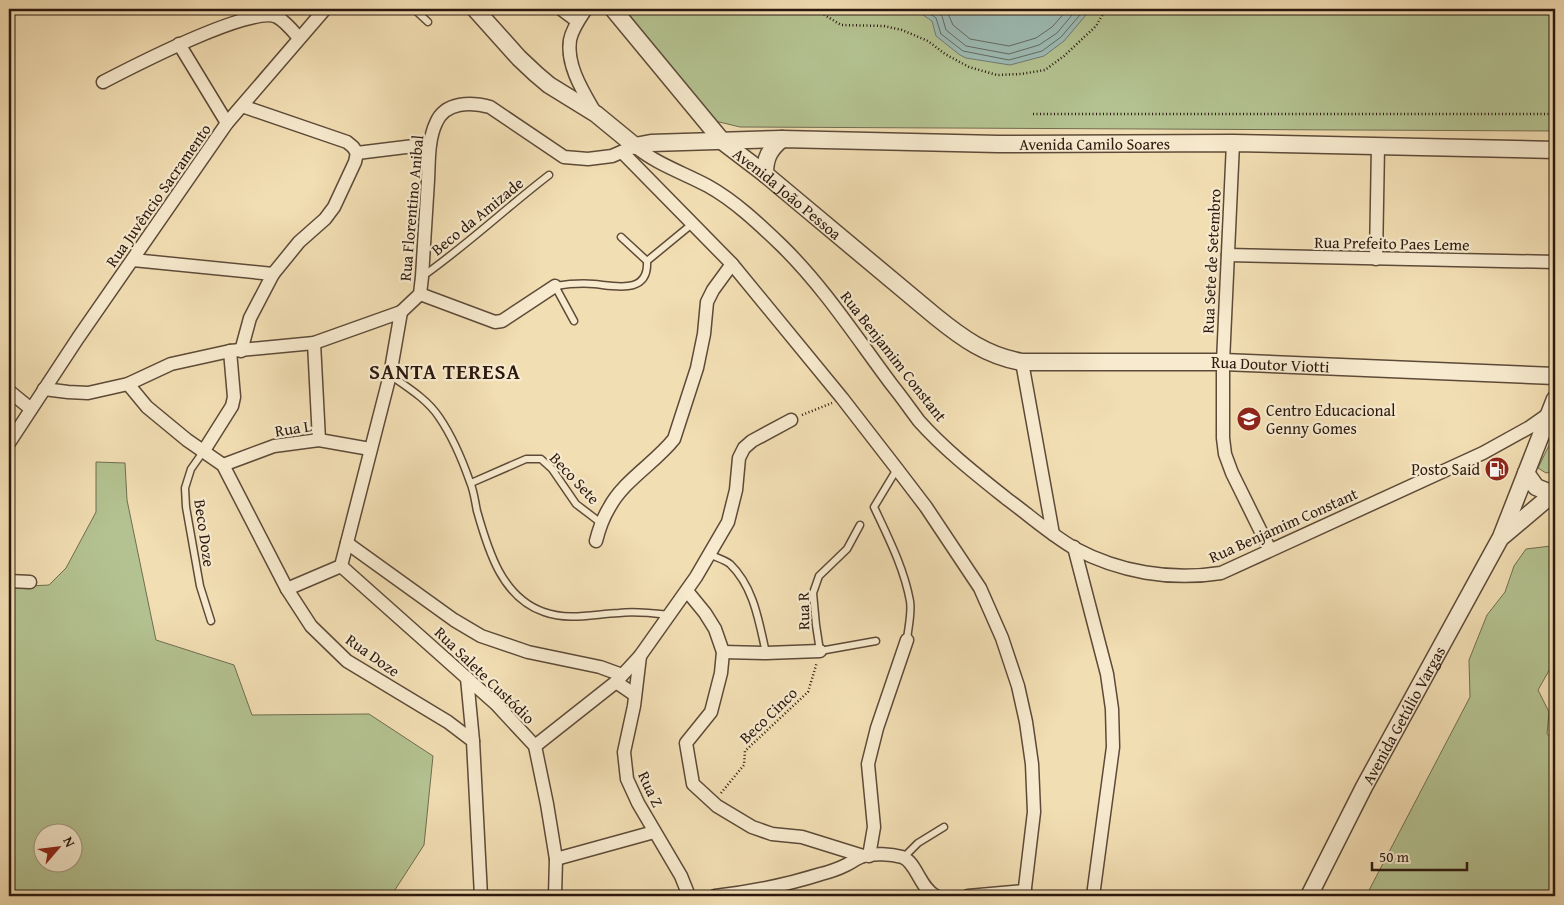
<svg xmlns="http://www.w3.org/2000/svg" width="1564" height="905" font-family="'Gentium Book Plus',serif">
<style>
.green{fill:#b4c291;stroke:#706d50;fill-rule:evenodd}
.water{fill:#9dbbb5;stroke:#6f7a73}
.lines{fill:none;stroke-linecap:round;stroke-linejoin:round}
.shore{stroke:#646a62;stroke-width:1}
.service-casing{stroke:#5d4a38;stroke-width:9}
.minor-casing{stroke:#5d4a38;stroke-width:15}
.tertiary-casing{stroke:#5d4a38;stroke-width:19}
.path{stroke:#2b180f;stroke-width:2.5;stroke-dasharray:1 2.5;stroke-linecap:butt}
.service{stroke:#f7eace;stroke-width:6}
.minor{stroke:#f7eace;stroke-width:12}
.tertiary{stroke:#f7eace;stroke-width:16}
.labels{text-anchor:middle;dominant-baseline:central;stroke-width:4.5;stroke-linejoin:round;paint-order:stroke}
.street-label{font-size:16px;fill:#2b180f;stroke:#f7eace}
.poi-label{font-size:16px;fill:#2b180f;stroke:#f7eace;text-anchor:start}
.district-label{font-size:21px;font-weight:bold;letter-spacing:1px;fill:#2b180f;stroke:#f7eace}
</style>
<rect width="100%" height="100%" fill="#f2deb3"/>
<filter id="stains"><feTurbulence type="fractalNoise" baseFrequency=".004" numOctaves="4"/><feColorMatrix values="0 0 0 0 .2 0 0 0 0 .09 0 0 0 0 .02 0 0 0 .5 -.17"/></filter>
<radialGradient id="worn" r=".72"><stop offset=".6" stop-color="#630" stop-opacity="0"/><stop offset="1" stop-color="#630" stop-opacity=".3"/></radialGradient>
<g class="green">
<polygon points="625,9 1555,9 1555,131 740,127 711,120"/>
<polygon points="1555,433 1555,471 1546,473 1538,468"/>
<path d="M96,462L125,463L127,500L156,640L234,665L252,715L369,714L433,756L424,845L391,896H9V587L49,585L66,568L96,512ZM42,832H72V862H42Z"/>
<polygon points="1555,541 1555,660 1538,690 1549,712 1547,734 1555,741 1555,896 1366,896 1470,697 1469,660 1487,615 1505,592 1514,566 1526,549 1551,546"/>
</g>
<polygon class="water" points="914,9 1091,9 1064,41 1044,56 1010,65 966,58 960,55 936,36 932,21"/>
<g class="lines">
<g class="shore">
<polyline points="923,9 936,18 941,34 963,51 1009,60 1042,51 1061,37 1085,9"/>
<polyline points="934,9 942,16 946,30 966,46 1009,54 1039,45 1057,33 1077,9"/>
<polyline points="946,9 953,25 970,39 1009,46 1036,38 1052,27 1068,9"/>
</g>
<defs>
<g id="service">
<polyline points="414,9 428,22"/>
<polyline points="621,237 647,261"/>
<path d="M423,276C467,245 506,208 549,175"/>
<path d="M574,321L555,286C568,284 581,283 594,284C615,286 649,295 647,261L692,224"/>
<path d="M390,375C407,387 427,399 439,417C452,436 462,459 470,482C474,491 475,502 477,511C488,550 502,598 544,612C569,621 594,614 619,613C636,611 652,613 669,615"/>
<polyline points="203,452 191,469 185,488 186,507 200,586 211,621"/>
<path d="M897,469L874,507C888,537 904,568 910,601C912,613 908,628 907,640"/>
<polyline points="471,483 526,459 541,459 552,469 576,504 601,523"/>
<polyline points="860,525 847,549 819,576 813,593 816,625 820,651 876,641"/>
<path d="M709,554C715,557 725,560 730,564C754,587 759,622 766,653"/>
<polyline points="904,857 918,843 944,827"/>
</g>
<g id="minor">
<polyline points="561,9 577,21"/>
<path d="M586,9C580,18 572,29 570,40C566,66 584,93 596,114"/>
<polyline points="179,44 227,123"/>
<path d="M103,82C130,68 253,4 277,17C285,21 293,31 299,38"/>
<polyline points="242,106 347,142 353,147 357,153 430,144"/>
<polyline points="1233,143 1223,362 1223,438 1225,454 1232,473 1270,550"/>
<polyline points="622,152 732,264 842,398 897,469 926,507 980,588 1002,638 1018,686 1026,722 1032,764 1034,812 1024,896"/>
<polyline points="1228,255 1555,262"/>
<polyline points="1376,259 1378,146"/>
<polyline points="133,260 273,274"/>
<polyline points="420,294 495,322 502,321 555,286"/>
<polyline points="314,343 319,440"/>
<polyline points="241,351 250,318 273,274 299,242 325,219 334,207 355,162 357,153"/>
<polyline points="1022,362 1053,534"/>
<polyline points="128,384 147,407 187,440 223,465 287,589 311,626 347,661 448,722 473,741 481,896"/>
<polyline points="44,389 68,392 88,393 128,384 171,364 230,351 314,343 401,312"/>
<polyline points="9,391 31,409"/>
<polyline points="9,443 78,338 227,123 325,9"/>
<polyline points="203,452 232,406 234,397 230,351"/>
<polyline points="223,465 274,446 319,440 370,449"/>
<path d="M596,541C599,529 603,518 609,508C624,480 654,464 674,439L697,368L704,334L707,302L713,290L732,264"/>
<polyline points="347,543 454,620 481,636 528,652 600,667 622,675"/>
<polyline points="1074,547 1107,674 1112,709 1113,747 1093,896"/>
<path d="M341,566L390,375L401,312L420,294L422,277C424,245 426,212 428,180C429,161 428,140 436,123C445,101 472,102 490,107L564,157L588,159L612,156L635,146C656,164 684,173 708,186C735,201 759,224 781,245C824,287 856,337 892,385C901,396 910,409 919,421C945,450 977,475 1007,499C1029,515 1050,534 1074,548C1119,572 1170,581 1221,573L1483,453L1530,427L1550,413"/>
<polyline points="9,581 30,582"/>
<polyline points="287,589 341,566 496,704 535,746 547,804 556,859 555,896"/>
<polyline points="687,591 705,613 715,629 723,652 721,673 711,712 686,743 693,784 717,806 752,827 772,834 802,837 863,856"/>
<polyline points="723,652 766,653 820,651"/>
<polyline points="640,656 634,706 624,752 627,779 638,803 681,876 689,896"/>
<polyline points="467,678 473,741"/>
<polyline points="616,682 635,695"/>
<polyline points="535,746 616,682 640,656 696,577 728,522 736,490 739,458 744,448 752,441 791,420"/>
<polyline points="869,856 874,827 868,764 877,728 907,640"/>
<polyline points="556,859 654,832"/>
<path d="M715,896C751,892 786,885 821,874C829,872 838,869 846,865C852,862 857,858 863,856C874,853 891,854 902,857C916,861 920,889 936,896"/>
<polyline points="968,896 1025,891"/>
</g>
<g id="tertiary">
<path id="s1" d="M475,9L519,58L536,74L549,85L596,114L635,146L651,143L782,139L998,144L1233,143L1555,150"/>
<path id="s2" d="M613,9L723,142L765,174L935,316C962,338 987,356 1022,362H1223L1555,376"/>
<path d="M765,174C765,158 769,150 782,139"/>
<polyline points="1526,473 1536,487 1553,494"/>
<polyline points="1503,536 1555,492"/>
<path id="s3" d="M1309,896L1364,787L1501,537L1555,399"/>
</g>
</defs>
<use href="#service" class="service-casing"/>
<use href="#minor" class="minor-casing"/>
<use href="#tertiary" class="tertiary-casing"/>
<g class="path">
<polyline points="815,9 841,25 884,26 902,30 928,41 945,54 969,67 997,75 1021,74 1045,70 1064,56 1096,26 1106,9"/>
<polyline points="1033,114 1555,114"/>
<polyline points="802,415 832,403"/>
<polyline points="721,793 744,765 745,751 808,692 817,662"/>
</g>
<use href="#service" class="service"/>
<use href="#minor" class="minor"/>
<use href="#tertiary" class="tertiary"/>
</g>
<defs>
<symbol id="school-disc" viewBox="-11 -11 22 22"><circle r="9.5" fill="#8f2418" stroke="#f7eace"/><path d="M0-5L7-2L0 1L-7-2ZM-4 1L0 2.5L4 1V4Q0 6-4 4Z" fill="#fff"/></symbol>
<symbol id="fuel-disc" viewBox="-11 -11 22 22"><circle r="9.5" fill="#8f2418" stroke="#f7eace"/><path d="M-5.5-6h7V0h2V4h1.3V-2.5L3-4.5l.8-.8L6-3V5H2.5V1h-1V6h-7ZM-4.2-4.7v3.2H.2V-4.7Z" fill="#fff"/></symbol>
</defs>
<g fill-rule="evenodd">
<use href="#school-disc" x="1235" y="405" width="28" height="28"/>
<use href="#fuel-disc" x="1483" y="455" width="28" height="28"/>
</g>
<g class="labels">
<g class="street-label">
<text stroke="none"><textPath href="#s1" startOffset="672">Avenida Camilo Soares</textPath></text>
<text stroke="none"><textPath href="#s2" startOffset="255">Avenida João Pessoa</textPath></text>
<text transform="translate(158 195) rotate(-55)">Rua Juvêncio Sacramento</text>
<text transform="translate(411 208) rotate(-85)">Rua Florentino Anibal</text>
<text transform="translate(477 216) rotate(-39)">Beco da Amizade</text>
<text transform="translate(1392 243) rotate(1)">Rua Prefeito Paes Leme</text>
<text transform="translate(1211 261) rotate(-87)">Rua Sete de Setembro</text>
<text transform="translate(894 356) rotate(52)">Rua Benjamim Constant</text>
<text stroke="none"><textPath href="#s2" startOffset="795">Rua Doutor Viotti</textPath></text>
<text transform="translate(293 428) rotate(-9)">Rua L</text>
<text transform="translate(575 478) rotate(47)">Beco Sete</text>
<text transform="translate(1283 525) rotate(-24)">Rua Benjamim Constant</text>
<text transform="translate(205 533) rotate(82)">Beco Doze</text>
<text transform="translate(803 611) rotate(-91)">Rua R</text>
<text transform="translate(373 655) rotate(35)">Rua Doze</text>
<text transform="translate(485 675) rotate(44)">Rua Salete Custódio</text>
<text transform="translate(768 715) rotate(-44)">Beco Cinco</text>
<text stroke="none"><textPath href="#s3" startOffset="204">Avenida Getúlio Vargas</textPath></text>
<text transform="translate(651 789) rotate(65)">Rua Z</text>
</g>
<g class="poi-label">
<text x="1266" y="410">Centro Educacional<tspan x="1266" dy="18">Genny Gomes</tspan></text>
<text x="1480" y="469" text-anchor="end">Posto Said</text>
</g>
<g class="district-label">
<text x="445" y="371">SANTA TERESA</text>
</g>
</g>
<rect width="1564" height="905" fill="none" stroke="#f2deb3" stroke-width="30"/>
<rect x="10" y="10" width="1544" height="885" fill="none" stroke="#2b180f" stroke-width="2.5"/>
<rect x="15" y="15" width="1534" height="875" fill="none" stroke="#2b180f"/>
<g transform="translate(58 848) rotate(62)"><circle r="24" fill="#f7eace" stroke="#a59682"/>
<path d="M0-4L9 19L0 12L-9 19Z" fill="#8f2418"/>
<text y="-8" font-size="14" font-weight="bold" text-anchor="middle" fill="#2b180f">N</text>
</g>
<path d="M1372 862v8h95v-8" fill="none" stroke="#2b180f" stroke-width="2.5"/>
<text x="1379" y="862" font-size="15" fill="#2b180f" stroke="#f7eace" stroke-width="4" paint-order="stroke">50 m</text>
<rect width="100%" height="100%" filter="url(#stains)"/>
<rect width="100%" height="100%" fill="url(#worn)"/>
</svg>
